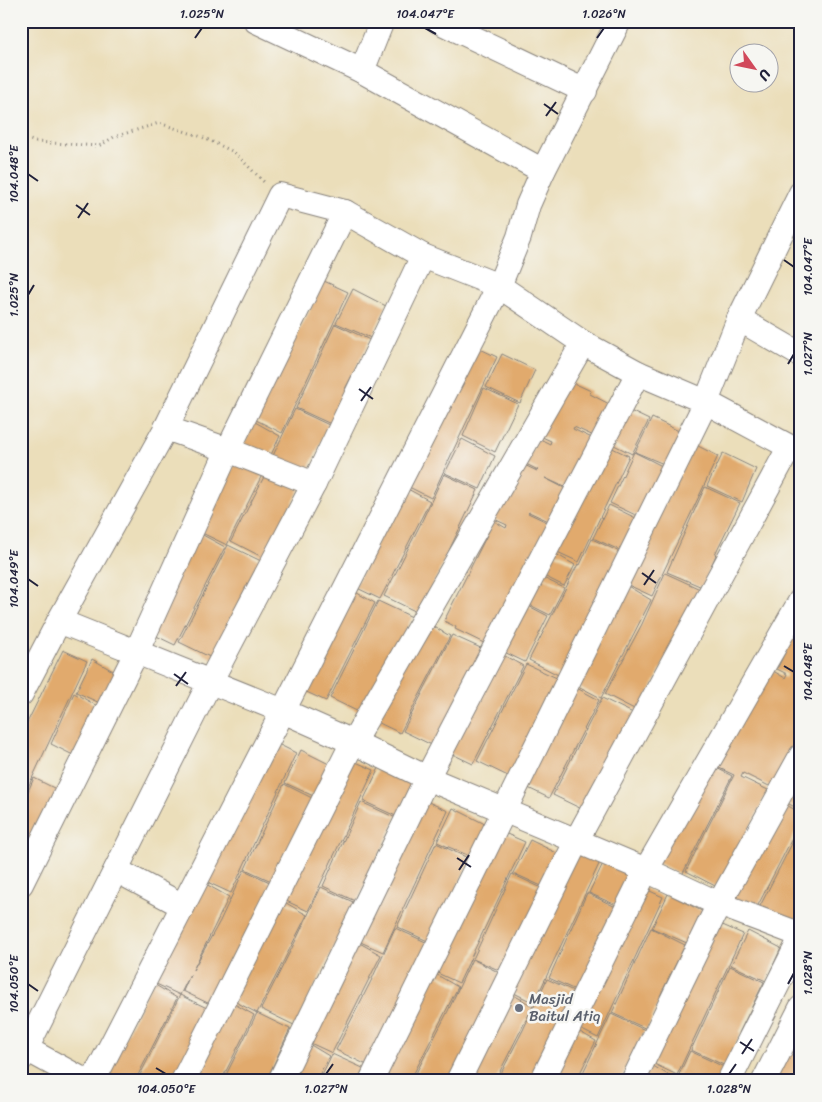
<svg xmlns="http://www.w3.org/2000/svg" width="822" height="1102" font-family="Sriracha,sans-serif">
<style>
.building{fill:#e1aa6d}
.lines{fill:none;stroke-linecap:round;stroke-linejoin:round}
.minor-casing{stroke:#86807a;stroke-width:26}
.path{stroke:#86807a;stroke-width:3;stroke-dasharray:1 4;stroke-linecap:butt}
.minor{stroke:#fff;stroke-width:24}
.ticks{fill:none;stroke:#22223b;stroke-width:2}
.worship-dot{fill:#6b7280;stroke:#f6f6f2;stroke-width:2}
.labels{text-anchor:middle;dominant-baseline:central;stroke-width:5;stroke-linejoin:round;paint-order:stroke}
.worship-label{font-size:15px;fill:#5b616d;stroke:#f6f6f2;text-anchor:start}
.neatline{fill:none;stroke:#22223b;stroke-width:2}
.ticks-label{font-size:12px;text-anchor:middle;fill:#22223b}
</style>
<rect width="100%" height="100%" fill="#f6f6f2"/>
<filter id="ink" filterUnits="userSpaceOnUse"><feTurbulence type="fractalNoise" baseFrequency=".02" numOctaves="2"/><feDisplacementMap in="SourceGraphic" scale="10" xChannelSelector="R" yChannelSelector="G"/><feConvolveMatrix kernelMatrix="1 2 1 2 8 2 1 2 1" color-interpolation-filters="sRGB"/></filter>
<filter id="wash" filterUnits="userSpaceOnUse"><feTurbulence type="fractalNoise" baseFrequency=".0096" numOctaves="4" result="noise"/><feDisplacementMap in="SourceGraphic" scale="20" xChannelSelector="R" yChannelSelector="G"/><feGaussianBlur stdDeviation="1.12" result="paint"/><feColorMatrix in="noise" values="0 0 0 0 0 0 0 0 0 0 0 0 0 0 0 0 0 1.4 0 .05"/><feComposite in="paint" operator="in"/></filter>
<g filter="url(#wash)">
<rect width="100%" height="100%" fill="#ebdeba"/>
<g id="blocks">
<g class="building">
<polygon points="324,281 348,292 282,433 256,420"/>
<polygon points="353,289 386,306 371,338 336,323"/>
<polygon points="335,324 370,340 344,391 346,391 331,424 296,408"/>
<polygon points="472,345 497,357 431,498 405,485"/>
<polygon points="502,354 535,370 520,403 486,387"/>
<polygon points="567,380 591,391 590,394 611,405 596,437 574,427 573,429 594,439 569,489 545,478 570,491 555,524 529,512 528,513 549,523 490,646 455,629 456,627 444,621 494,521 506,528 507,525 494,519 520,463 537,471 538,470 526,464 538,438 550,444 551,441 540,436"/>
<polygon points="484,388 518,404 495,452 463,436"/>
<polygon points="624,408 649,420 632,454 608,442"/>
<polygon points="295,409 329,425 305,476 271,460"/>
<polygon points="652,418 685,434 671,467 635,452"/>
<polygon points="255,422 280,436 268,461 242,448"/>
<polygon points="462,439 495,456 480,489 445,473"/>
<polygon points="604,444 629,456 579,562 553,550"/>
<polygon points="694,444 718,456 652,596 626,584"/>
<polygon points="634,452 668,469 644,519 610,503"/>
<polygon points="723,453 756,469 742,502 707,486"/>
<polygon points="238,458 264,471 227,545 202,533"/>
<polygon points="267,471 301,486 266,559 231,541"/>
<polygon points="444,474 478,490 419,613 384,596 420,525"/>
<polygon points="404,487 430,501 380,599 355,587"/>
<polygon points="705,487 740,503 715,554 716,555 702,587 667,572"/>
<polygon points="609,505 642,521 628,554 593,538"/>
<polygon points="199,533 225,547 175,645 150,633"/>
<polygon points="592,539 626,555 564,678 529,660 578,564 580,565"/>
<polygon points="228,545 261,561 214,659 179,642"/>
<polygon points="549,550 575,565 564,586 538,573"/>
<polygon points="665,573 700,589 640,712 605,694 642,624"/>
<polygon points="537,575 564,588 550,615 524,602"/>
<polygon points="626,585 651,600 601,698 576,685"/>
<polygon points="350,589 375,603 326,701 300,689"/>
<polygon points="378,601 412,617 365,715 330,698"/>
<polygon points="523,603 548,616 525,662 500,650"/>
<polygon points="801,620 801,731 773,788 743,773 741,777 768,790 721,889 686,871 734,775 715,766 765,666 785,678 787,674 777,669"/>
<polygon points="424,621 450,636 400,733 375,721"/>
<polygon points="452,635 485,650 438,748 403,731"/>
<polygon points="63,650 87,661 21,802 21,735"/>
<polygon points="498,652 523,666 473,764 448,752"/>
<polygon points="92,659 120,675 104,705 76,692"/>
<polygon points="526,664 559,679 512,778 477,761"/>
<polygon points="573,686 599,700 549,798 524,786"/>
<polygon points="74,693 103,709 79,758 51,744"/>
<polygon points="602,698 635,714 588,812 553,795"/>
<polygon points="272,741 296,753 231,893 205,881"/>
<polygon points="301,750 335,767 320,799 285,783"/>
<polygon points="349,759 374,770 308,911 282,899"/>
<polygon points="801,760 801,810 781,800"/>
<polygon points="709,764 732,776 682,875 657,862"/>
<polygon points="379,768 412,784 398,817 363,801"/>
<polygon points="34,778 60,791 21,876 21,807"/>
<polygon points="284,784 318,801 280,885 245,869"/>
<polygon points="424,800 448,811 383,952 356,940"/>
<polygon points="779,801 801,813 801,821 754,913 729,901"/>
<polygon points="361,802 396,818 357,902 323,886"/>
<polygon points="453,808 487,825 472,857 437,842"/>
<polygon points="801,826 801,912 793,927 758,910"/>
<polygon points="500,831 525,842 459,983 433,971"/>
<polygon points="530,840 563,856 548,889 513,873"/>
<polygon points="436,843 470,859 432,943 397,927"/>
<polygon points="576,851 600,862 534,1003 508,990"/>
<polygon points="605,859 638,876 623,908 589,893"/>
<polygon points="244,870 278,886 218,1008 183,991 190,975 180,995 154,983 204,883 229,897 193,970 220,921"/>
<polygon points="512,874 546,890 508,974 473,959"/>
<polygon points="639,886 663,897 598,1038 572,1025"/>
<polygon points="321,887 355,903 296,1026 261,1009 297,938"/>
<polygon points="587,893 622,910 584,994 549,978"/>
<polygon points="668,894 702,911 687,943 652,928"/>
<polygon points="281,900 307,915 257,1013 232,1000"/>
<polygon points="718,923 743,934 677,1075 650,1062"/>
<polygon points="395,928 430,944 371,1067 336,1050 372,979"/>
<polygon points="651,928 685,945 660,996 662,996 647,1029 612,1013"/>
<polygon points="748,931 781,948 766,981 731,965"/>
<polygon points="356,941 381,955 332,1053 306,1041"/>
<polygon points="472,959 506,976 456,1081 412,1081 448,1011"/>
<polygon points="730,966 764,982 739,1033 741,1033 726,1066 691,1050"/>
<polygon points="432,972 458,987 410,1081 400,1081 383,1072"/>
<polygon points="547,979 582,995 540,1081 497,1081 523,1030"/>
<polygon points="152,983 177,998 135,1081 103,1081"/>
<polygon points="508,992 533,1006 495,1081 463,1081"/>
<polygon points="180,995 213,1011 181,1081 137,1081"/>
<polygon points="229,1001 254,1015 221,1081 189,1081"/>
<polygon points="257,1013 290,1029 266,1081 223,1081"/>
<polygon points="611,1014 645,1030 620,1081 579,1081"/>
<polygon points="801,1014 800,1081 768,1081"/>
<polygon points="571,1027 596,1041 576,1081 544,1081"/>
<polygon points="304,1041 329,1056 316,1081 283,1081"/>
<polygon points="690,1051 724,1067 717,1081 676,1081"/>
<polygon points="332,1054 365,1069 360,1081 319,1081"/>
<polygon points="650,1064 675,1079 674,1081 641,1081"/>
</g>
</g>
</g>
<g filter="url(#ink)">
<use href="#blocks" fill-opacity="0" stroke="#86807a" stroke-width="1"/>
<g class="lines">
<defs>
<g id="minor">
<polyline points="256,21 362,71 543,171"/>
<polyline points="438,21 585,91"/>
<polyline points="362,71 382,21"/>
<polyline points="739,319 801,355"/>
<polyline points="166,428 228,450 314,484"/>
<polyline points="59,621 283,711 353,742 427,778 646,870 719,904 801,935"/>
<polyline points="21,694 59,621 166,428 280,195 345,212 423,256 499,286 583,343 638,373 706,402 801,453"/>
<polyline points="116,870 183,906"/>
<polyline points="21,884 136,653 228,450 345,212"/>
<polyline points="21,1046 85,1081"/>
<polyline points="21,1059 210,682 314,484 423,256"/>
<polyline points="93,1081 283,711 499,286 519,237 528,205 543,171 619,21"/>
<polyline points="183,1081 353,742 583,343"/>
<polyline points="280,1081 427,778 638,373"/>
<polyline points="371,1081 706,402 739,319 801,193"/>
<polyline points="458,1081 581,832 789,448"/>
<polyline points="542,1081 646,870 801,600"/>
<polyline points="633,1081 719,904 801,756"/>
<polyline points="729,1081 801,938"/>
<polyline points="764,1081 801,1008"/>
</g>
</defs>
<use href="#minor" class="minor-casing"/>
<polyline class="path" points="21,137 36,142 99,146 114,137 159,123 202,137 234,152 264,182"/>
<use href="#minor" class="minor"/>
</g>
</g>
<path class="ticks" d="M425,28L436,34M195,38L202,28M597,38L604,28M544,104L558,114M546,116L556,102M28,174L38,181M76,205L90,215M78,218L88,203M784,260L794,267M28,295L34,285M788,364L794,354M359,389L373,399M361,401L371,387M642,573L656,583M28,579L38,586M644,585L654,570M784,666L794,672M174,674L188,684M176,686L186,672M457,858L471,867M459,870L469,855M28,984L38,991M788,984L794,973M740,1042L754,1051M742,1054L752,1039M156,1068L166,1074M326,1074L333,1064M729,1074L736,1064"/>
<circle class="worship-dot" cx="519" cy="1008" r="5"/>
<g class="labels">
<g class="worship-label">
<text x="529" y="999">Masjid<tspan x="529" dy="17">Baitul Atiq</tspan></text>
</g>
</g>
<rect width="822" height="1102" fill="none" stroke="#f6f6f2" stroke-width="55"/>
<g transform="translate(754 68) rotate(123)"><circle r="24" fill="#f6f6f2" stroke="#a1a1a9"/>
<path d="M0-4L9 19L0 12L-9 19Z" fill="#d1495b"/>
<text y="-8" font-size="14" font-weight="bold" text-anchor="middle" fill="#22223b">U</text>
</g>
<rect x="28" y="28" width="766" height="1046" class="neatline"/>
<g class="ticks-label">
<text x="202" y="18">1.025°N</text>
<text x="425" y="18">104.047°E</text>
<text x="604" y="18">1.026°N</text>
<text transform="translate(14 174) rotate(-90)" y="4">104.048°E</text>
<text transform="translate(808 267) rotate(-90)" y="4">104.047°E</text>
<text transform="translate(14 295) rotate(-90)" y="4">1.025°N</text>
<text transform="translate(808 354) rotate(-90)" y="4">1.027°N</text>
<text transform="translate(14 579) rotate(-90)" y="4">104.049°E</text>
<text transform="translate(808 672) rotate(-90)" y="4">104.048°E</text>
<text transform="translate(808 973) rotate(-90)" y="4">1.028°N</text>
<text transform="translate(14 984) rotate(-90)" y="4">104.050°E</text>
<text x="166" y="1093">104.050°E</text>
<text x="326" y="1093">1.027°N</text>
<text x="729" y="1093">1.028°N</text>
</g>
</svg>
